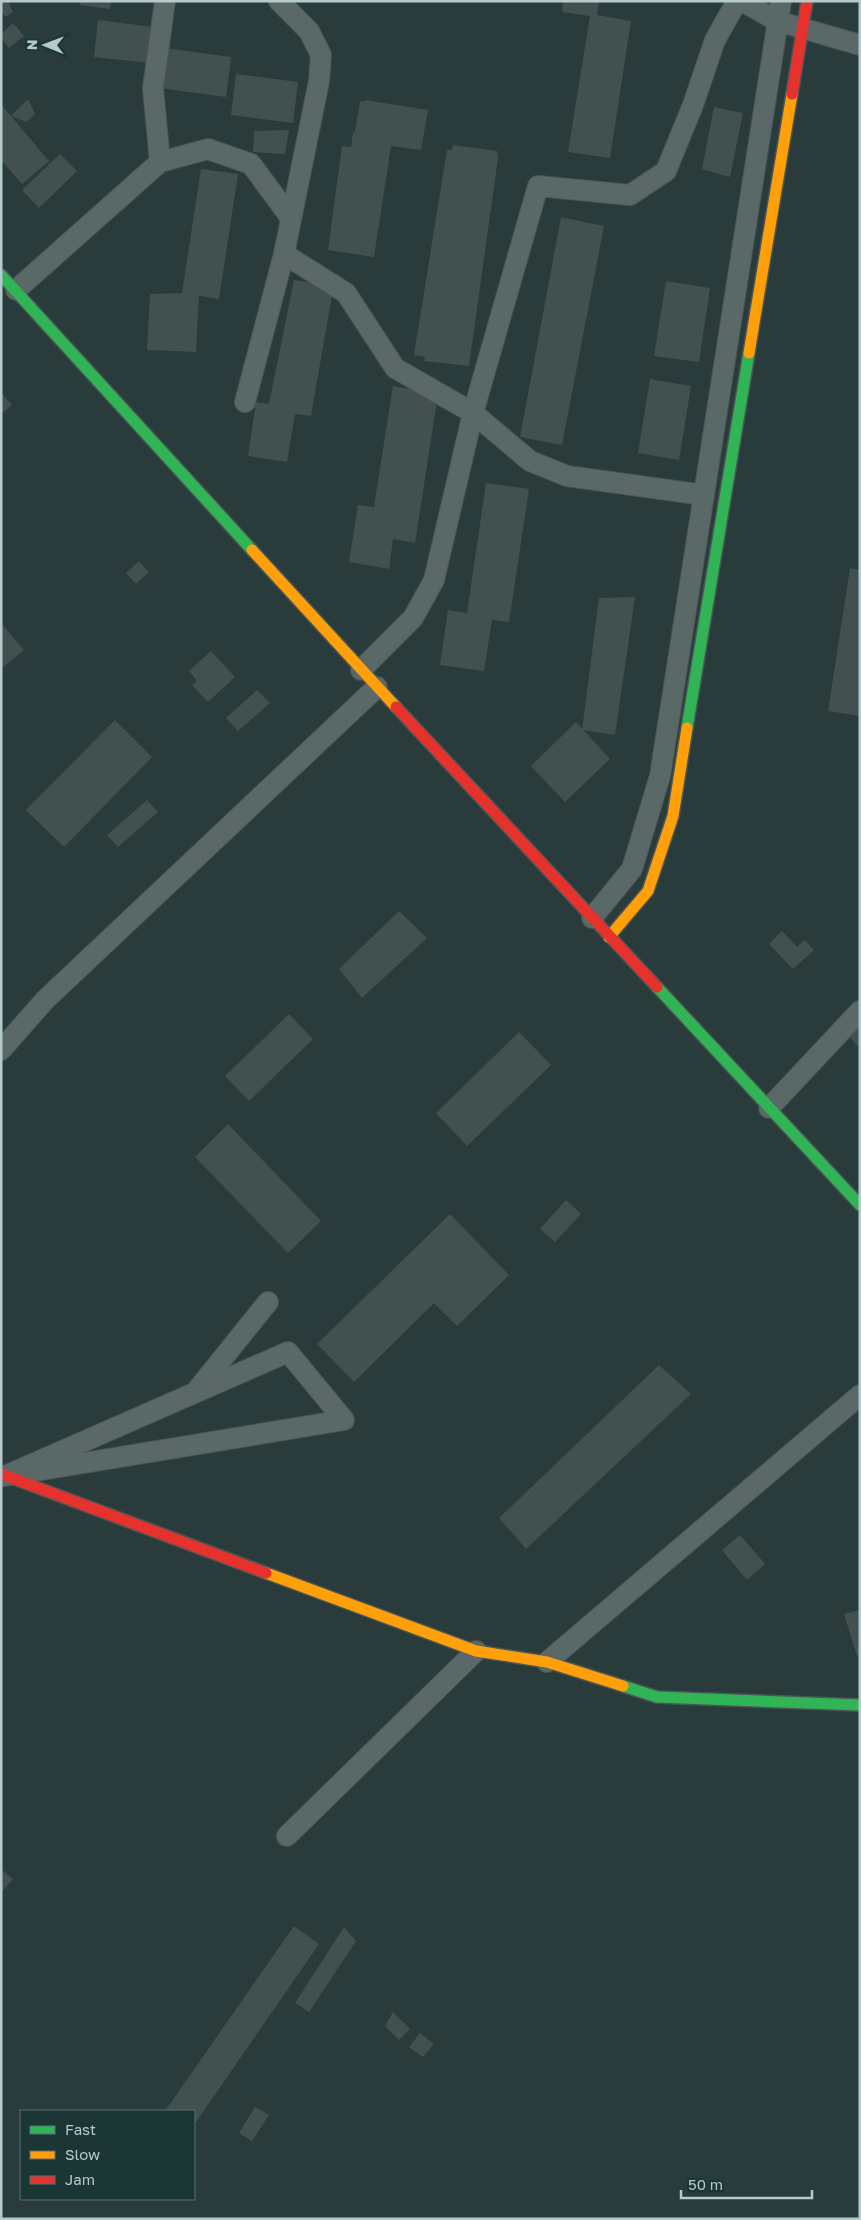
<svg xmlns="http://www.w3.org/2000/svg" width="861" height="2220" font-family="'Golos Text',sans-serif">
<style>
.building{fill:#435050}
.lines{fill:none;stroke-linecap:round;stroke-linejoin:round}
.street-casing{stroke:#4a5656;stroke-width:22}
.fast-casing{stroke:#4a5656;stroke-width:14}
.slow-casing{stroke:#4a5656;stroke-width:14}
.jam-casing{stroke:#4a5656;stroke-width:14}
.street{stroke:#5b6868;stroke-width:20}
.fast{stroke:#30b455;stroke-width:11}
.slow{stroke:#ff9f0a;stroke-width:11}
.jam{stroke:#e5322d;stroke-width:11}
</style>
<rect width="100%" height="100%" fill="#2a3b3b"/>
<g class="building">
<polygon points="1,1 13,1 9,4 13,12 6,17 1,12"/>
<polygon points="80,1 111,1 110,9 80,5"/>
<polygon points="563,1 599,1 597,15 631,21 610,158 568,152 590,16 562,12"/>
<polygon points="98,20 153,27 149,63 94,57"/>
<polygon points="13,23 24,36 9,48 1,38 1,34"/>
<polygon points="164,48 231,57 226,97 159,88"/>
<polygon points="236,74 298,82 293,123 231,115"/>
<polygon points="28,99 35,114 27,122 11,116 49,161 22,184 1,160 1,105 11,116"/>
<polygon points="365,100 428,110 421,150 391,146 374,257 328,250 342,146 351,147 353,132 360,133 355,132 360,101 364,102"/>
<polygon points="714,107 743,113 730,177 702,169"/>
<polygon points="289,130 285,154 253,152 254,131"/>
<polygon points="453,145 497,151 498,158 469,366 424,361 425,357 414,355 447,150 452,150"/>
<polygon points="60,154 77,171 39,208 22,190"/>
<polygon points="201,169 238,174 219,299 194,295 199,296 196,352 147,350 150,294 182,293"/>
<polygon points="561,217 604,226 562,445 520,437"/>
<polygon points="294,280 330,286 333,289 311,416 295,414 287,462 248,456 256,402 269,404"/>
<polygon points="666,281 710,288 699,362 654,356"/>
<polygon points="650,379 691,386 679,460 638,453"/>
<polygon points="393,386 438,394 415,543 393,539 389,569 349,562 358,505 374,507"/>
<polygon points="1,392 12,405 1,414"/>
<polygon points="486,483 529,489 509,622 492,620 484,671 440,665 448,610 467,613"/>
<polygon points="139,561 149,572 136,584 126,573"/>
<polygon points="850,568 860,570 860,716 828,711"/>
<polygon points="635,597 615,735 582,730 599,598"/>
<polygon points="1,623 24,650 1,669"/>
<polygon points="211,651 235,677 208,702 192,685 197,681 189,671"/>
<polygon points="257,690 270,703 238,731 226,718"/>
<polygon points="115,720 152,757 64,847 26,810"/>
<polygon points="576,722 610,759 565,802 531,766"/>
<polygon points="147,800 158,812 118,847 107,835"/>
<polygon points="399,911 427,938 362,998 339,969"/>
<polygon points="782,931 797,947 805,940 814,950 793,969 769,944"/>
<polygon points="289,1014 313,1039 249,1101 225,1076"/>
<polygon points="860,1026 860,1049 848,1035"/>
<polygon points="519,1032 551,1065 467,1146 436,1113"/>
<polygon points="228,1124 321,1221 288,1253 195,1157"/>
<polygon points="566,1200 581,1214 555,1242 540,1229"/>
<polygon points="450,1214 509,1275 457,1326 434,1303 354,1382 317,1344"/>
<polygon points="659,1365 691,1394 526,1549 499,1518"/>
<polygon points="740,1535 765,1564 747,1580 722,1550"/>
<polygon points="860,1610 860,1655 857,1656 844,1614"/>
<polygon points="1,1869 13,1879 1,1893"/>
<polygon points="294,1926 319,1944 194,2125 194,2111 165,2111"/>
<polygon points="344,1927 356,1941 309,2012 295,2003"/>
<polygon points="393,2012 410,2029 399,2040 385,2026"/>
<polygon points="420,2033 434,2044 423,2057 409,2047"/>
<polygon points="255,2107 269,2115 252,2141 239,2133"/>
</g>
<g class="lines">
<defs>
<g id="street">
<polyline points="742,1 777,21 860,45"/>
<polyline points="160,162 153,88 165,1"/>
<polyline points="284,254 346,293 395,368 473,413 530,461 567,476 704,495"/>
<polyline points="16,290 160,162 208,149 251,164 290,217"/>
<polyline points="245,402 284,254 319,81 321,55 309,31 279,1"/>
<polyline points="361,670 413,618 434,580 473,413 538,186 630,195 666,171 693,105 715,40 737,1"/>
<polyline points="592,918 632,869 660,776 781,1"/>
<polyline points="1,1050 45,1000 377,687"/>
<polyline points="769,1108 860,1011"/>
<polygon points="288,1352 344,1420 5,1476"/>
<polyline points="198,1389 268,1302"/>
<polyline points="547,1662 860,1395"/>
<polyline points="287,1836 476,1651"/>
</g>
<g id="fast">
<polyline points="1,275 252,550"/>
<polyline points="687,728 749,353"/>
<polyline points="657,987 860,1205"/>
<polyline points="623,1686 657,1697 860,1705"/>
</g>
<g id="slow">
<polyline points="749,353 792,94"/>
<polyline points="252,550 396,707"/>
<polyline points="609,937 648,891 673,816 687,728"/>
<polyline points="266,1573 476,1651 547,1662 623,1686"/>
</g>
<g id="jam">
<polyline points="792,94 807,1"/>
<polyline points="396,707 657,987"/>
<polyline points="1,1474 266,1573"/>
</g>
</defs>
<use href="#street" class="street-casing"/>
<use href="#fast" class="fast-casing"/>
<use href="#slow" class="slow-casing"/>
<use href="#jam" class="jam-casing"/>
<use href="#street" class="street"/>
<use href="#fast" class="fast"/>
<use href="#slow" class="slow"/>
<use href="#jam" class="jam"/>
</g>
<rect width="861" height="2220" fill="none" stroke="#b4cacc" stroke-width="5"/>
<rect x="20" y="2110" width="175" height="90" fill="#1c3636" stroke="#597172"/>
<rect x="30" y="2126" width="25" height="8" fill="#30b455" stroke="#597172"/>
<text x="65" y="2135" font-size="15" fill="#b4cacc">Fast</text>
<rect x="30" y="2151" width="25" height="8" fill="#ff9f0a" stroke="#597172"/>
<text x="65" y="2160" font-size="15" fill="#b4cacc">Slow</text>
<rect x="30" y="2176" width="25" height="8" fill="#e5322d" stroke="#597172"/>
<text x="65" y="2185" font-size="15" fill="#b4cacc">Jam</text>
<g transform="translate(45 45) rotate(271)" stroke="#1c3636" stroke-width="4" paint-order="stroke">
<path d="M0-4L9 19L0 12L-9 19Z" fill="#b4cacc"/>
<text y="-8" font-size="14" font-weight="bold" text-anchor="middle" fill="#b4cacc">N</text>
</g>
<path d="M681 2190v8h131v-8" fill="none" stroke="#b4cacc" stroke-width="2.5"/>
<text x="688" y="2190" font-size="15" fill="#b4cacc" stroke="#1c3636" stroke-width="4" paint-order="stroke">50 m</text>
</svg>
